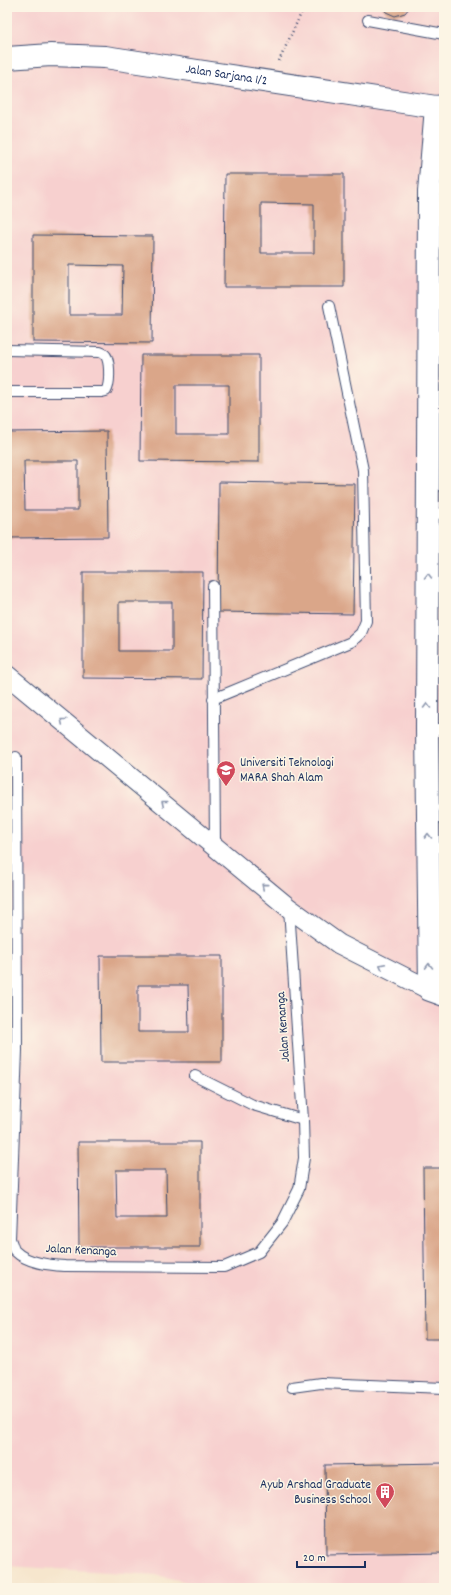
<svg xmlns="http://www.w3.org/2000/svg" width="451" height="1595" font-family="Dekko,sans-serif">
<style>
.built{fill:#f7d0cf}
.building{fill:#daa689;fill-rule:evenodd}
.lines{fill:none;stroke-linecap:round;stroke-linejoin:round}
.lane-casing{stroke:#3c4a6f;stroke-width:12}
.street-casing{stroke:#3c4a6f;stroke-width:21}
.secondary-casing{stroke:#3c4a6f;stroke-width:24}
.path{stroke:#3c4a6f;stroke-width:2.5;stroke-dasharray:1 3;stroke-linecap:butt}
.lane{stroke:#fff;stroke-width:10}
.street{stroke:#fff;stroke-width:19}
.secondary{stroke:#fff;stroke-width:22}
.oneway{stroke:#8d97ae}
.labels{text-anchor:middle;dominant-baseline:central;stroke-width:3;stroke-linejoin:round;paint-order:stroke}
.street-label{font-size:13px;fill:#1b2f5e;stroke:#fcf5e5}
.poi-label{font-size:13px;fill:#1b2f5e;stroke:#fcf5e5;text-anchor:start}
</style>
<rect width="100%" height="100%" fill="#fcf5e5"/>
<filter id="ink" filterUnits="userSpaceOnUse"><feTurbulence type="fractalNoise" baseFrequency=".025" numOctaves="2"/><feDisplacementMap in="SourceGraphic" scale="8" xChannelSelector="R" yChannelSelector="G"/><feConvolveMatrix kernelMatrix="1 2 1 2 8 2 1 2 1" color-interpolation-filters="sRGB"/></filter>
<filter id="wash" filterUnits="userSpaceOnUse"><feTurbulence type="fractalNoise" baseFrequency=".012" numOctaves="4" result="noise"/><feDisplacementMap in="SourceGraphic" scale="16" xChannelSelector="R" yChannelSelector="G"/><feGaussianBlur stdDeviation="0.9" result="paint"/><feColorMatrix in="noise" values="0 0 0 0 0 0 0 0 0 0 0 0 0 0 0 0 0 1.4 0 .05"/><feComposite in="paint" operator="in"/></filter>
<g filter="url(#wash)">
<rect width="100%" height="100%" fill="#f6e6cd"/>
<polygon class="built" points="7,7 444,7 444,1588 214,1588 156,1575 7,1566"/>
<g id="blocks">
<g class="building">
<polygon points="382,7 410,7 405,13 395,16 386,12"/>
<path d="M225,174H344V287H224ZM261,203L314,204V253H261Z"/>
<path d="M33,235L153,236L152,343L33,342ZM69,265L123,266L122,315H69Z"/>
<path d="M141,355H259V462L140,461ZM176,385H229V434H176Z"/>
<path d="M107,431L108,537L7,538V432ZM24,461H78V510H25Z"/>
<polygon points="219,482 355,484 353,614 218,612"/>
<path d="M83,572H203L202,679L83,678ZM119,602H172V651H119Z"/>
<path d="M100,956H222V1062H101ZM138,985H188L189,1032H138Z"/>
<path d="M78,1142H200V1247H79ZM116,1170H166L167,1218H117Z"/>
<polygon points="423,1168 444,1168 444,1339 425,1339"/>
<polygon points="444,1463 444,1553 326,1555 325,1465"/>
</g>
</g>
</g>
<g filter="url(#ink)">
<use href="#blocks" fill-opacity="0" stroke="#3c4a6f" stroke-width="1"/>
<g class="lines">
<defs>
<g id="lane">
<polyline points="368,20 444,34"/>
<polyline points="429,192 444,189"/>
<path d="M7,350L100,352C103,353 106,355 107,358C110,366 110,385 106,391L102,392H7"/>
<polyline points="428,515 444,513"/>
<polyline points="213,586 215,845"/>
<polyline points="213,699 351,642 361,633 366,621 363,470 329,306"/>
<polyline points="427,729 444,729"/>
<path d="M16,757L17,1050L10,1239C12,1243 13,1249 15,1251C27,1263 49,1265 65,1266L224,1267L259,1252L282,1223L299,1189L304,1158L303,1120L289,908"/>
<polyline points="195,1076 253,1105 303,1120"/>
<polyline points="292,1387 321,1383 444,1388"/>
</g>
<polyline id="street" points="7,675 289,908 339,944 430,990"/>
<g id="secondary">
<path id="s1" d="M7,58L51,55L105,57L436,107L444,106"/>
<polyline points="436,107 429,192 427,729 430,990 444,995"/>
</g>
</defs>
<use href="#lane" class="lane-casing"/>
<use href="#street" class="street-casing"/>
<use href="#secondary" class="secondary-casing"/>
<polyline class="path" points="279,61 304,7"/>
<use href="#lane" class="lane"/>
<use href="#street" class="street"/>
<use href="#secondary" class="secondary"/>
</g>
<defs><path id="oneway-chevron" d="M-2-3.5L2.5 0L-2 3.5" fill="none" stroke-width="1.6" stroke-linecap="round" stroke-linejoin="round"/></defs>
<g class="oneway">
<use href="#oneway-chevron" transform="translate(428 576) rotate(-90)"/>
<use href="#oneway-chevron" transform="translate(427 706) rotate(-90)"/>
<use href="#oneway-chevron" transform="translate(63 721) rotate(-141)"/>
<use href="#oneway-chevron" transform="translate(164 803) rotate(-141)"/>
<use href="#oneway-chevron" transform="translate(428 836) rotate(-91)"/>
<use href="#oneway-chevron" transform="translate(264 886) rotate(-140)"/>
<use href="#oneway-chevron" transform="translate(382 966) rotate(-153)"/>
<use href="#oneway-chevron" transform="translate(429 966) rotate(-91)"/>
</g>
</g>
<defs>
<symbol id="university-pin" viewBox="-11 -11 22 30"><path d="M0 17L-7.5 6A9.5 9.5 0 1 1 7.5 6Z" fill="#d1495b" stroke="#fcf5e5"/><path d="M0-5L7-2L0 1L-7-2ZM-4 1L0 2.5L4 1V4Q0 6-4 4Z" fill="#fff"/></symbol>
<symbol id="building-pin" viewBox="-11 -11 22 30"><path d="M0 17L-7.5 6A9.5 9.5 0 1 1 7.5 6Z" fill="#d1495b" stroke="#fcf5e5"/><path d="M-4-6H4V6H1V3H-1V6H-4ZM-2.5-4.3h1.7v1.8h-1.7ZM.8-4.3h1.7v1.8H.8ZM-2.5-1h1.7V.8h-1.7ZM.8-1h1.7V.8H.8Z" fill="#fff"/></symbol>
</defs>
<g fill-rule="evenodd">
<use href="#university-pin" x="215" y="759" width="22" height="30"/>
<use href="#building-pin" x="374" y="1481" width="22" height="30"/>
</g>
<g class="labels">
<g class="street-label">
<text stroke="none"><textPath href="#s1" startOffset="221">Jalan Sarjana 1/2</textPath></text>
<text transform="translate(284 1027) rotate(-94)">Jalan Kenanga</text>
<text transform="translate(81 1251) rotate(3)">Jalan Kenanga</text>
</g>
<g class="poi-label">
<text x="240" y="763">Universiti Teknologi<tspan x="240" dy="15">MARA Shah Alam</tspan></text>
<text x="371" y="1485" text-anchor="end">Ayub Arshad Graduate<tspan x="371" dy="15">Business School</tspan></text>
</g>
</g>
<rect width="451" height="1595" fill="none" stroke="#fcf5e5" stroke-width="24"/>
<path d="M297 1561v6h68v-6" fill="none" stroke="#1b2f5e" stroke-width="2"/>
<text x="303" y="1561" font-size="12" fill="#1b2f5e" stroke="#fcf5e5" stroke-width="3" paint-order="stroke">20 m</text>
</svg>
